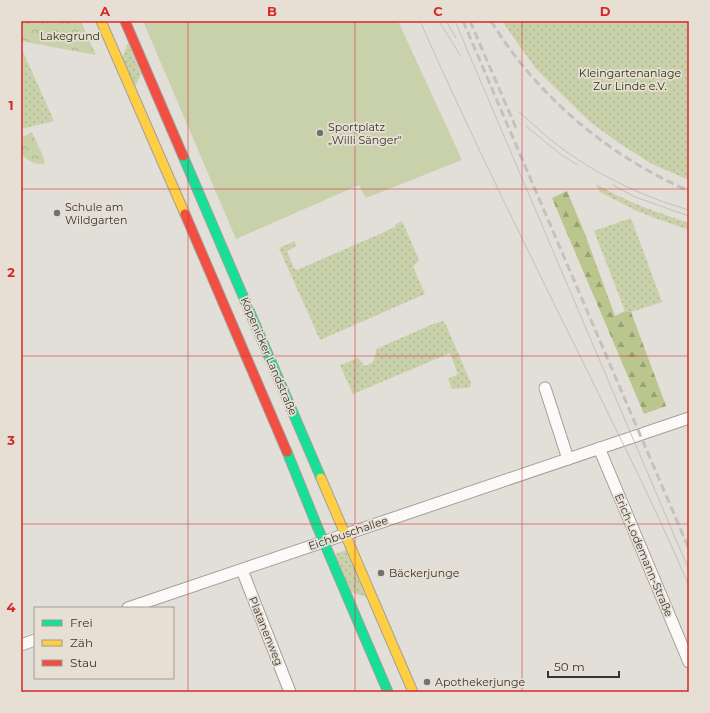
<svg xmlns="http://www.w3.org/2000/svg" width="710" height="713" font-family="Montserrat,sans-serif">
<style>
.grass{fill:url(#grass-dots)}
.forest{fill:url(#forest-firs)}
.park{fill:url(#park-crowns)}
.pitch{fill:#c9d1aa}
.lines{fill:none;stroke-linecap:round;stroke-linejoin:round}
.street-casing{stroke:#a3a09b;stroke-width:13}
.fast-casing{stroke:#a3a09b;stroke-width:11}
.slow-casing{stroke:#a3a09b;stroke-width:11}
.jam-casing{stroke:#a3a09b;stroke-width:11}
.street{stroke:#fbfaf9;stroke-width:11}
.fast{stroke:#16e098;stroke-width:9}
.slow{stroke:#ffcf43;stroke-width:9}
.jam{stroke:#f24e42;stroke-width:9}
.tram{stroke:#c3c2c0;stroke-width:1}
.rail{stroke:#c3c2c0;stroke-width:3;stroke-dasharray:8 4;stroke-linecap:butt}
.grid{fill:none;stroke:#d62828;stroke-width:1;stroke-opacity:0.55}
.poi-dot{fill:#74706b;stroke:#e7dfd3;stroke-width:1.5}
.labels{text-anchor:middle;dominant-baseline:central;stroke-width:3.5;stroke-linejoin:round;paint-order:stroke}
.park-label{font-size:11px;fill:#2d360e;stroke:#e7dfd3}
.poi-label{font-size:11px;fill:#383530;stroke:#e7dfd3;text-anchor:start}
.street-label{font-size:11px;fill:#383530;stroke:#e7dfd3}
.neatline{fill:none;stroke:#d62828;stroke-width:1.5}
.grid-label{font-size:13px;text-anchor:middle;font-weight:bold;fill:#d62828}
</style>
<defs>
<pattern id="grass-dots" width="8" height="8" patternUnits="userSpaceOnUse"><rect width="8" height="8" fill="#c9d1aa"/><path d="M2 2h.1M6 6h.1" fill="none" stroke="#adb493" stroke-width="1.8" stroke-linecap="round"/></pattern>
<pattern id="forest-firs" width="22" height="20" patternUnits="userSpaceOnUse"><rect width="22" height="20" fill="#bac68e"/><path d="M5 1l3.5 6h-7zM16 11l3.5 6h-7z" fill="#98a274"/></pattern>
<pattern id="park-crowns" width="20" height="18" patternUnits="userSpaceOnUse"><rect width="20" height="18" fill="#c9d1aa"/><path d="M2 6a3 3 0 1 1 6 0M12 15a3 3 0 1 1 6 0" fill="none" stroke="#adb493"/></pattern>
</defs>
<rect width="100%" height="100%" fill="#e2ded8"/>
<g class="grass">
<polygon points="502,21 689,21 689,180 652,164 619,143 590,122 536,69"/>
<polygon points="128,43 141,74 135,87 122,58"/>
<polygon points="21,47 54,121 21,129"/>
<path d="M596,184C627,202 655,212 689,223V230L652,217L635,210L600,192Z"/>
<polygon points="631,218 662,302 631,312 625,311 594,231"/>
<polygon points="402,221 419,260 413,267 425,294 320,340 279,248 295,241 296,246 287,251 294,268 297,270 382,233 395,227 396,224"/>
<path d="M443,321L446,325L471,383L470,387L465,388L452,389L448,379L458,374L450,353L353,394L340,365L358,358L365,366C375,363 375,359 376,349L433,324Z"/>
<polygon points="346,550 366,597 351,592 335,554"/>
</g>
<polygon class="forest" points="567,191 585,234 615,316 625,311 631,312 666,406 644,414 552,198"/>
<g class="park">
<polygon points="21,21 81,21 96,55 21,41"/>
<path d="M32,132L43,156L45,163C35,167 29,160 21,155V138Z"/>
</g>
<polygon class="pitch" points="143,21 398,21 462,160 366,198 359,185 236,239"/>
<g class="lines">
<defs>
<g id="street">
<polyline points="545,388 568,459"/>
<polyline points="599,448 689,662"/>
<polyline points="242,570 290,692"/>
<polyline points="128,608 689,418"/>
<polyline points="21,645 35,640"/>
</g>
<g id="fast">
<polyline points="183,156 321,478"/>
<polyline points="287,452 317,526 388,692"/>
</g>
<g id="slow">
<polyline points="101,21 185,214"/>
<polyline points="321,478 413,692"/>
</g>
<g id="jam">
<polyline points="125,21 183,156"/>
<polyline points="185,214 287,452"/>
</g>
</defs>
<use href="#street" class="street-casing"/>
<use href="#fast" class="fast-casing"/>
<use href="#slow" class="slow-casing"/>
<use href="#jam" class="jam-casing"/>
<use href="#street" class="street"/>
<use href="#fast" class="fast"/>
<use href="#slow" class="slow"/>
<use href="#jam" class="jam"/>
<g class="tram">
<path d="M420,21C470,134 525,245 580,356C617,432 656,508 689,586"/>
<polyline points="439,21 460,55"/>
<polyline points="446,21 456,38"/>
<polyline points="455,21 689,570"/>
<path d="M519,112C530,121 540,131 551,140C591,172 640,196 689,210"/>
<polyline points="527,127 560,154 578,165"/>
<polyline points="613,185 635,197 689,216"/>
</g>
<g class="rail">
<polyline points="463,21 689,549"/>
<polyline points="470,21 516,128"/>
<path d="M491,21C538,97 607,155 689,191"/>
</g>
</g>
<path class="grid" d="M188,21V692M355,21V692M522,21V692M21,189H689M21,356H689M21,524H689"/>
<g class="poi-dot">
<circle cx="320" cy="133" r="4"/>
<circle cx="57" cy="213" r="4"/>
<circle cx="381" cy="573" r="4"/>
<circle cx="427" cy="682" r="4"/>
</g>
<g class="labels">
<g class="park-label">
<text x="70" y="36">Lakegrund</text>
<text x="630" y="73">Kleingartenanlage<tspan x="630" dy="13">Zur Linde e.V.</tspan></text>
</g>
<g class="poi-label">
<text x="328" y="127">Sportplatz<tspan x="328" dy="13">„Willi Sänger"</tspan></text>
<text x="65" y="207">Schule am<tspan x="65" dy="13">Wildgarten</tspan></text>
<text x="389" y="573">Bäckerjunge</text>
<text x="435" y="682">Apothekerjunge</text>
</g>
<g class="street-label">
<text transform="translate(269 356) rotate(67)">Köpenicker Landstraße</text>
<text transform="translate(348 533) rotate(-19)">Eichbuschallee</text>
<text transform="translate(644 555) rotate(67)">Erich-Lodemann-Straße</text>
<text transform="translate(266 631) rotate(68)">Platanenweg</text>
</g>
</g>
<rect width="710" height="713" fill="none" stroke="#e7dfd3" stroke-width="44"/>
<rect x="34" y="607" width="140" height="72" fill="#e7dfd3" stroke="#a19b92"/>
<rect x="42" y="620" width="20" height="6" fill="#16e098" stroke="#a19b92"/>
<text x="70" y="627" font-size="12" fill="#383530">Frei</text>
<rect x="42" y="640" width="20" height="6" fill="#ffcf43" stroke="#a19b92"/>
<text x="70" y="647" font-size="12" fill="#383530">Zäh</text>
<rect x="42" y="660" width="20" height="6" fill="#f24e42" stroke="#a19b92"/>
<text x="70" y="667" font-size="12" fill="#383530">Stau</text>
<path d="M548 671v6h71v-6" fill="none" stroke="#383530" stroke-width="2"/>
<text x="554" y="671" font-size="12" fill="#383530" stroke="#e7dfd3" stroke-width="3" paint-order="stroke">50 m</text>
<rect x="22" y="22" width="666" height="669" class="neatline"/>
<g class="grid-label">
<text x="105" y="16">A</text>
<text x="272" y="16">B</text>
<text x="438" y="16">C</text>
<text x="605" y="16">D</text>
<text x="11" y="110">1</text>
<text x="11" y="277">2</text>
<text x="11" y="445">3</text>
<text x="11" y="612">4</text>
</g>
</svg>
